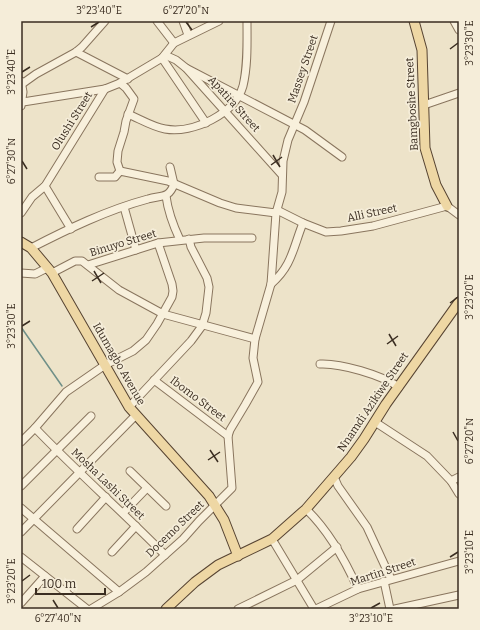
<svg xmlns="http://www.w3.org/2000/svg" width="480" height="630" font-family="Bitter,serif">
<style>
.lines{fill:none;stroke-linecap:round;stroke-linejoin:round}
.stream{stroke:#709088;stroke-width:1.5}
.minor-casing{stroke:#89755e;stroke-width:9}
.major-casing{stroke:#574432;stroke-width:11}
.minor{stroke:#f8f0dc;stroke-width:7}
.major{stroke:#eed7a4;stroke-width:9}
.ticks{fill:none;stroke:#3a2d21;stroke-width:1.5}
.labels{text-anchor:middle;dominant-baseline:central;stroke-width:3.5;stroke-linejoin:round;paint-order:stroke}
.street-label{font-size:11px;fill:#3a2d21;stroke:#f5edd9}
.neatline{fill:none;stroke:#3a2d21;stroke-width:1.5}
.ticks-label{font-size:10px;text-anchor:middle;fill:#3a2d21}
</style>
<rect width="100%" height="100%" fill="#ede3c9"/>
<g class="lines">
<polyline class="stream" points="21,327 62,386"/>
<defs>
<g id="minor">
<polyline points="157,21 174,43"/>
<polyline points="183,21 188,35"/>
<polyline points="454,21 459,30"/>
<polyline points="76,52 128,79"/>
<polyline points="165,55 176,60 186,68 282,175"/>
<polyline points="162,58 206,123"/>
<polyline points="186,68 305,130 342,157"/>
<polyline points="22,84 36,74 76,52 82,47 105,21"/>
<polyline points="23,102 105,89 120,83 162,58 174,43 219,21"/>
<polyline points="424,105 459,93"/>
<polyline points="21,106 23,92 21,81"/>
<path d="M128,114C140,119 153,127 165,129C193,134 235,114 243,86C248,65 247,42 247,21"/>
<polyline points="170,167 174,184"/>
<polyline points="120,171 117,162 118,151 124,132 126,121 134,99 126,88 120,83"/>
<polyline points="99,177 115,177 120,171 168,181 220,203 236,208 276,213"/>
<polyline points="45,186 71,229"/>
<path d="M166,196C168,212 173,225 180,240"/>
<polyline points="124,207 136,250"/>
<polyline points="277,210 303,223 326,232 341,231 373,226 447,206 459,215"/>
<polyline points="21,213 32,197 45,186 105,89"/>
<path d="M31,248C68,229 107,210 148,199C161,195 169,199 174,184"/>
<polyline points="88,265 158,243 204,238 252,238"/>
<polyline points="21,273 35,274 47,268"/>
<polyline points="52,273 75,261 82,261 119,290 163,314 255,339"/>
<path d="M271,284C292,266 293,248 303,223"/>
<path d="M320,364C341,363 381,375 399,387"/>
<polyline points="154,380 228,436"/>
<polyline points="129,407 191,341 202,326 206,313 209,287 207,278 191,247 189,239"/>
<polyline points="375,422 427,456 451,481 459,494"/>
<path d="M35,428C77,472 123,512 165,555"/>
<polyline points="21,442 35,428 66,392 105,365 133,351 146,340 157,324 172,297 173,291 172,284 158,243"/>
<polyline points="130,471 166,506"/>
<polyline points="334,477 338,486 367,527 391,579"/>
<polyline points="451,481 459,477"/>
<polyline points="21,486 91,416"/>
<polyline points="21,508 119,592"/>
<path d="M306,509C329,531 345,560 358,589"/>
<polyline points="123,513 147,488"/>
<polyline points="77,529 106,497"/>
<polyline points="21,532 135,416"/>
<polyline points="272,539 314,609"/>
<polyline points="112,552 136,526"/>
<polyline points="21,557 87,609"/>
<polyline points="384,581 390,609"/>
<polyline points="21,603 45,576"/>
<polyline points="91,609 119,592 146,572 183,539 199,521 232,488 228,436 230,430 245,405 258,382 253,358 255,339 271,284 276,213 282,192 283,161 288,140 304,102 331,21"/>
<polyline points="238,609 297,580 337,547"/>
<polyline points="316,609 358,589 459,561"/>
<polyline points="395,609 459,595"/>
</g>
<g id="major">
<polyline points="414,21 422,50 425,148 436,185 447,206"/>
<polyline points="21,242 31,248 52,273 129,407 209,496 224,520 238,556"/>
<polyline points="166,609 195,582 218,565 272,539 306,509 351,457 364,439 386,404 459,302"/>
</g>
</defs>
<use href="#minor" class="minor-casing"/>
<use href="#major" class="major-casing"/>
<use href="#minor" class="minor"/>
<use href="#major" class="major"/>
</g>
<path class="ticks" d="M186,22L192,30M91,27L99,22M450,49L458,43M22,72L30,67M273,155L280,167M22,161L27,169M271,165L282,157M94,271L101,283M92,281L104,273M450,303L458,297M22,326L30,321M389,334L396,346M387,344L398,336M453,432L458,441M210,450L218,462M208,460L220,452M450,557L458,552M22,581L30,575M53,600L58,608M371,608L380,603"/>
<g class="labels">
<g class="street-label">
<text transform="translate(303 69) rotate(-71)">Massey Street</text>
<text transform="translate(234 104) rotate(48)">Apatira Street</text>
<text transform="translate(412 104) rotate(-93)">Bamgboshe Street</text>
<text transform="translate(72 121) rotate(-58)">Olushi Street</text>
<text transform="translate(372 213) rotate(-12)">Alli Street</text>
<text transform="translate(123 243) rotate(-17)">Binuyo Street</text>
<text transform="translate(119 364) rotate(60)">Idumagbo Avenue</text>
<text transform="translate(198 399) rotate(37)">Ibomo Street</text>
<text transform="translate(373 402) rotate(-56)">Nnamdi Azikiwe Street</text>
<text transform="translate(108 484) rotate(44)">Mosha Lashi Street</text>
<text transform="translate(175 529) rotate(-44)">Docemo Street</text>
<text transform="translate(383 572) rotate(-18)">Martin Street</text>
</g>
</g>
<rect width="480" height="630" fill="none" stroke="#f5edd9" stroke-width="44"/>
<path d="M36 588v6h69v-6" fill="none" stroke="#3a2d21" stroke-width="2"/>
<text x="42" y="588" font-size="12" fill="#3a2d21" stroke="#f5edd9" stroke-width="3" paint-order="stroke">100 m</text>
<rect x="22" y="22" width="436" height="586" class="neatline"/>
<g class="ticks-label">
<text x="99" y="14">3°23'40"E</text>
<text x="186" y="14">6°27'20"N</text>
<text transform="translate(469 43) rotate(-90)" y="4">3°23'30"E</text>
<text transform="translate(11 72) rotate(-90)" y="4">3°23'40"E</text>
<text transform="translate(11 161) rotate(-90)" y="4">6°27'30"N</text>
<text transform="translate(469 297) rotate(-90)" y="4">3°23'20"E</text>
<text transform="translate(11 326) rotate(-90)" y="4">3°23'30"E</text>
<text transform="translate(469 441) rotate(-90)" y="4">6°27'20"N</text>
<text transform="translate(469 552) rotate(-90)" y="4">3°23'10"E</text>
<text transform="translate(11 581) rotate(-90)" y="4">3°23'20"E</text>
<text x="58" y="622">6°27'40"N</text>
<text x="371" y="622">3°23'10"E</text>
</g>
</svg>
